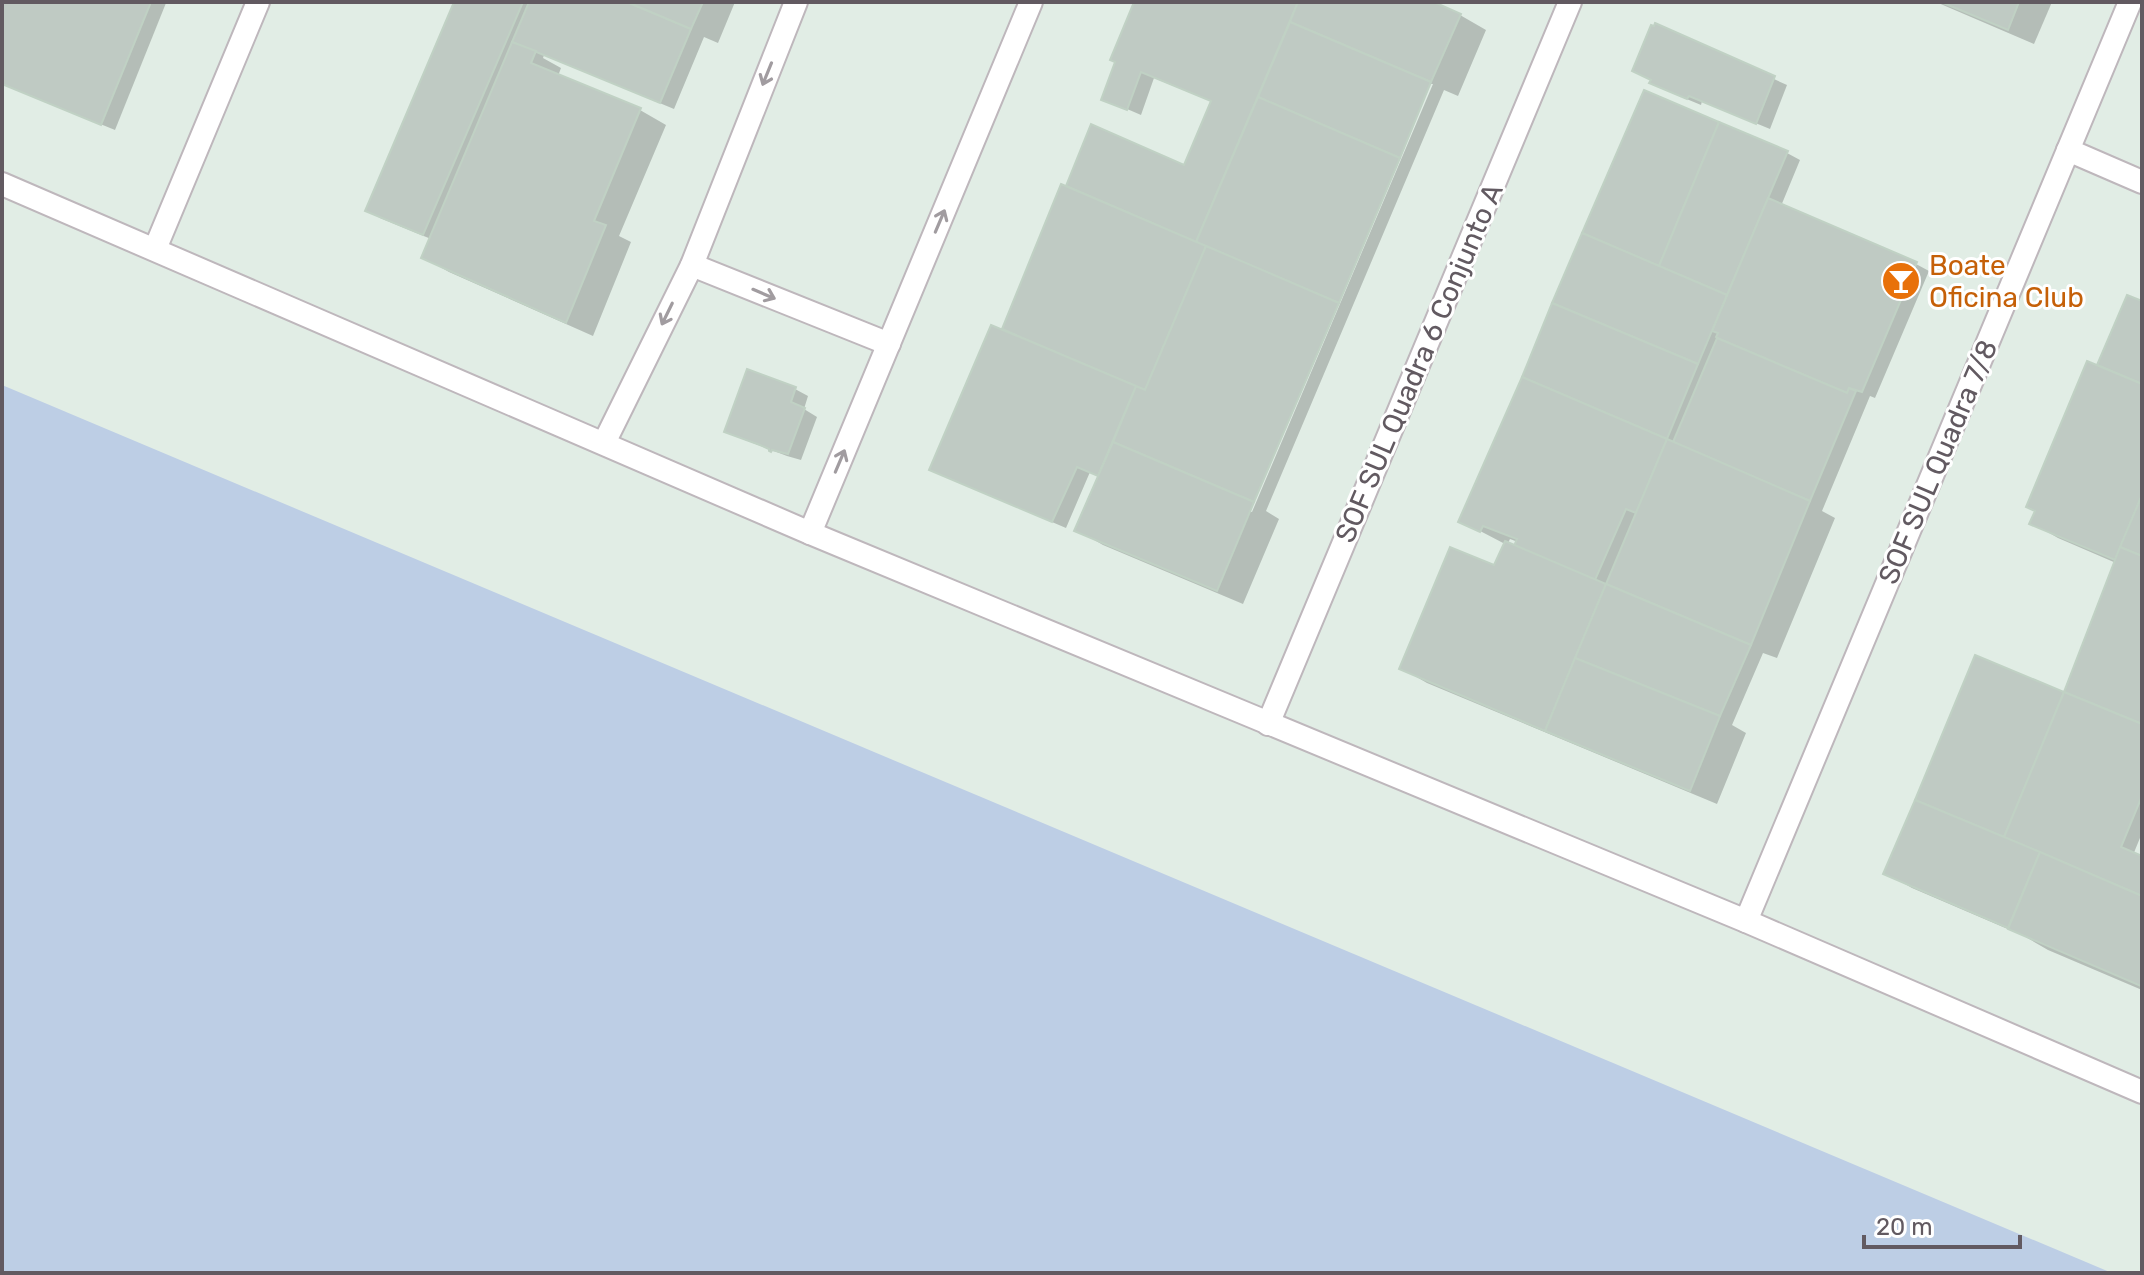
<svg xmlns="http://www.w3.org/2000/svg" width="2144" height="1275" font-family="Rubik,sans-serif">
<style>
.green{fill:#bdcee5}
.shadow{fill:#0003;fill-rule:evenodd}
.building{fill:#bfcac3;stroke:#c0d1c4;stroke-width:2}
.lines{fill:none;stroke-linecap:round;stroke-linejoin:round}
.service-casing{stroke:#beb7bc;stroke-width:26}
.service{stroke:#fff;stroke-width:22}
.oneway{stroke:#a19ca0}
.labels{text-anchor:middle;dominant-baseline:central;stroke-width:6;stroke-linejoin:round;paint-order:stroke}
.food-label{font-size:28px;fill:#c56008;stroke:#fff;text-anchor:start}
.street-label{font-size:28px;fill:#625a61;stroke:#fff}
</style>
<rect width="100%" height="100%" fill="#e1ede5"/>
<polygon class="green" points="2,385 2112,1273 2,1273"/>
<g class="shadow">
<polygon points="2,2 166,3 115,130 2,84"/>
<polygon points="456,2 735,2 718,43 704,37 674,109 544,55 543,58 561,68 558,76 640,110 666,125 619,236 631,242 593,336 449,272 423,257 431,239 380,218 368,211"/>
<path d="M1136,2H1430L1460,15L1486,30L1458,96L1444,90L1266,511L1279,519L1243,604L1103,545L1077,530L1100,477L1090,472L1066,528L944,476L1062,187L1067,189L1092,127L1185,168L1213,102L1154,78L1141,115L1104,99ZM1428,84H1433L1252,512L1248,511Z"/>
<polygon points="1936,2 2052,2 2034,44"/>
<polygon points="1657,26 1787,85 1770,129 1702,101 1701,105 1665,90"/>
<path d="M1787,153L1800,160L1781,206L1916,264L1929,271L1875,398L1870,396L1822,511L1835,518L1777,658L1763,653L1732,725L1746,733L1717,804L1427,683L1401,668L1495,567L1505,544L1461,521ZM1510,539L1518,542L1515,548L1507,545Z"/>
<polygon points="2128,297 2142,303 2142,833 2133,855 2142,858 2142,990 2048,950 2024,936 1912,888 1886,873 1976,658 2065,695 2116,563 2058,538 2032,523"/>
<polygon points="748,372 795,389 808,396 804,409 817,417 801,460 787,456 740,438 727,431"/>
</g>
<g class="building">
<polygon points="2,2 151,2 101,125 2,84"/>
<polygon points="454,2 523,2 423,235 365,211"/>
<polygon points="529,2 627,2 691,29 660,103 512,42"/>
<polygon points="627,2 703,2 691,29"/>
<polygon points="1134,2 1298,2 1196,242 1066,186 1091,124 1184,165 1211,101 1141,72 1127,110 1101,100 1115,62 1110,60"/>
<polygon points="1298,2 1434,2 1461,14 1431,82 1290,22"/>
<polygon points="1941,2 2019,2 2008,30"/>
<polygon points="1290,22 1431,82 1400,158 1258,97"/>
<polygon points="1655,23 1775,76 1756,124 1689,96 1687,99 1649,83 1651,80 1632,71 1651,25 1654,26"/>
<polygon points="512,42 536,51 531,63 641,108 594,221 606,225 566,323 421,258"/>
<polygon points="1644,90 1719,122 1659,266 1582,233"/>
<polygon points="1258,97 1400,158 1339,303 1196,242"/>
<polygon points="1719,122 1788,151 1727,295 1659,266"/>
<polygon points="1061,184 1206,246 1145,390 1002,329"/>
<polygon points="1768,198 1917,262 1862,392 1849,388 1847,393 1717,338 1716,337 1718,333 1712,331"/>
<polygon points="1582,233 1727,295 1698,364 1552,303"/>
<polygon points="1206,246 1339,303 1254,502 1113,442 1136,386 1145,390"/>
<polygon points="2127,295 2142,301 2142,384 2097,365"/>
<polygon points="1552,303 1698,364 1667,439 1522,377"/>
<polygon points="991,325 1136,386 1098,476 1077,467 1052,522 929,470"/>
<polygon points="1717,338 1847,393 1849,388 1856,391 1810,501 1673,442"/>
<polygon points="2087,361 2142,384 2142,495 2115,560 2029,524 2035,511 2026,507"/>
<polygon points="747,369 796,387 791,402 805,408 788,454 772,450 771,452 769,451 769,449 760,445 724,432"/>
<polygon points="1522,377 1667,439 1636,513 1626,509 1595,580 1514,546 1517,539 1483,526 1480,532 1458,522"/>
<polygon points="1667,439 1810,501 1751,645 1606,584"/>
<polygon points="1113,442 1254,502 1217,591 1074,531"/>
<polygon points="2142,495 2142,556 2120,547"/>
<polygon points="1505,541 1606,584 1545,731 1399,669 1450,547 1494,565"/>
<polygon points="2120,547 2142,556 2142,724 2064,692"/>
<polygon points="1606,584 1751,645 1720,716 1575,658"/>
<polygon points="1975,655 2064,692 2004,837 1915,800"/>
<polygon points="1575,658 1720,716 1690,791 1545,731"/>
<polygon points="2064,692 2142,724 2142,796 2121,847 2142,856 2142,896 2004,837"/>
<polygon points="1915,800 2040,852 2008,928 1883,874"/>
<polygon points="2040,852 2142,896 2141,986 2008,929"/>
</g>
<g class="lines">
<defs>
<g id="service">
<polyline points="2068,150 2142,182"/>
<polyline points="2,184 810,533 1746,921 2142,1092"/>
<polyline points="155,249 258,2"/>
<polyline points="692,265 889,344"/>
<polyline points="604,443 692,265 796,2"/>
<polyline points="810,533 1031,2"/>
<polyline points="1268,724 1570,2"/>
<polyline points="1746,921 2130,2"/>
</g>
</defs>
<use href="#service" class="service-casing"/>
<use href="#service" class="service"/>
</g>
<defs><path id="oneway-shaft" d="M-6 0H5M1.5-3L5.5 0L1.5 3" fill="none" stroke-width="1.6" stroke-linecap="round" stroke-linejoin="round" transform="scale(2)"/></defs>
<g class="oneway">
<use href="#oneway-shaft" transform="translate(767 74) rotate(112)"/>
<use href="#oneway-shaft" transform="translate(940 221) rotate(-67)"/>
<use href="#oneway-shaft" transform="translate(764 294) rotate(23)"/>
<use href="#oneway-shaft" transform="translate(667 314) rotate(116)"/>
<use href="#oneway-shaft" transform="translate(840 461) rotate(-67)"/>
</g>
<defs>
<symbol id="bar-disc" viewBox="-11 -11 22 22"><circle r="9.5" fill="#e8710a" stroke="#fff"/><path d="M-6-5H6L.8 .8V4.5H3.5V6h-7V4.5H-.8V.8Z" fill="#fff"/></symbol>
</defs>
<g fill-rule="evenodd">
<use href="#bar-disc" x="1879" y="259" width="44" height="44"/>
</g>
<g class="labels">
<g class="food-label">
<text x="1929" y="265">Boate<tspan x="1929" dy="32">Oficina Club</tspan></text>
</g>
<g class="street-label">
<text transform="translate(1419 363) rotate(-67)">SOF SUL Quadra 6 Conjunto A</text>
<text transform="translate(1938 462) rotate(-67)">SOF SUL Quadra 7/8</text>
</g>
</g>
<rect width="2144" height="1275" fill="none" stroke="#625a61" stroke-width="8"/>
<path d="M1864 1235v12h156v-12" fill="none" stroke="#625a61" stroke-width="4"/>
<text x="1876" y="1235" font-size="24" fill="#625a61" stroke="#ffffff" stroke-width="6" paint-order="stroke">20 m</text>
</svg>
